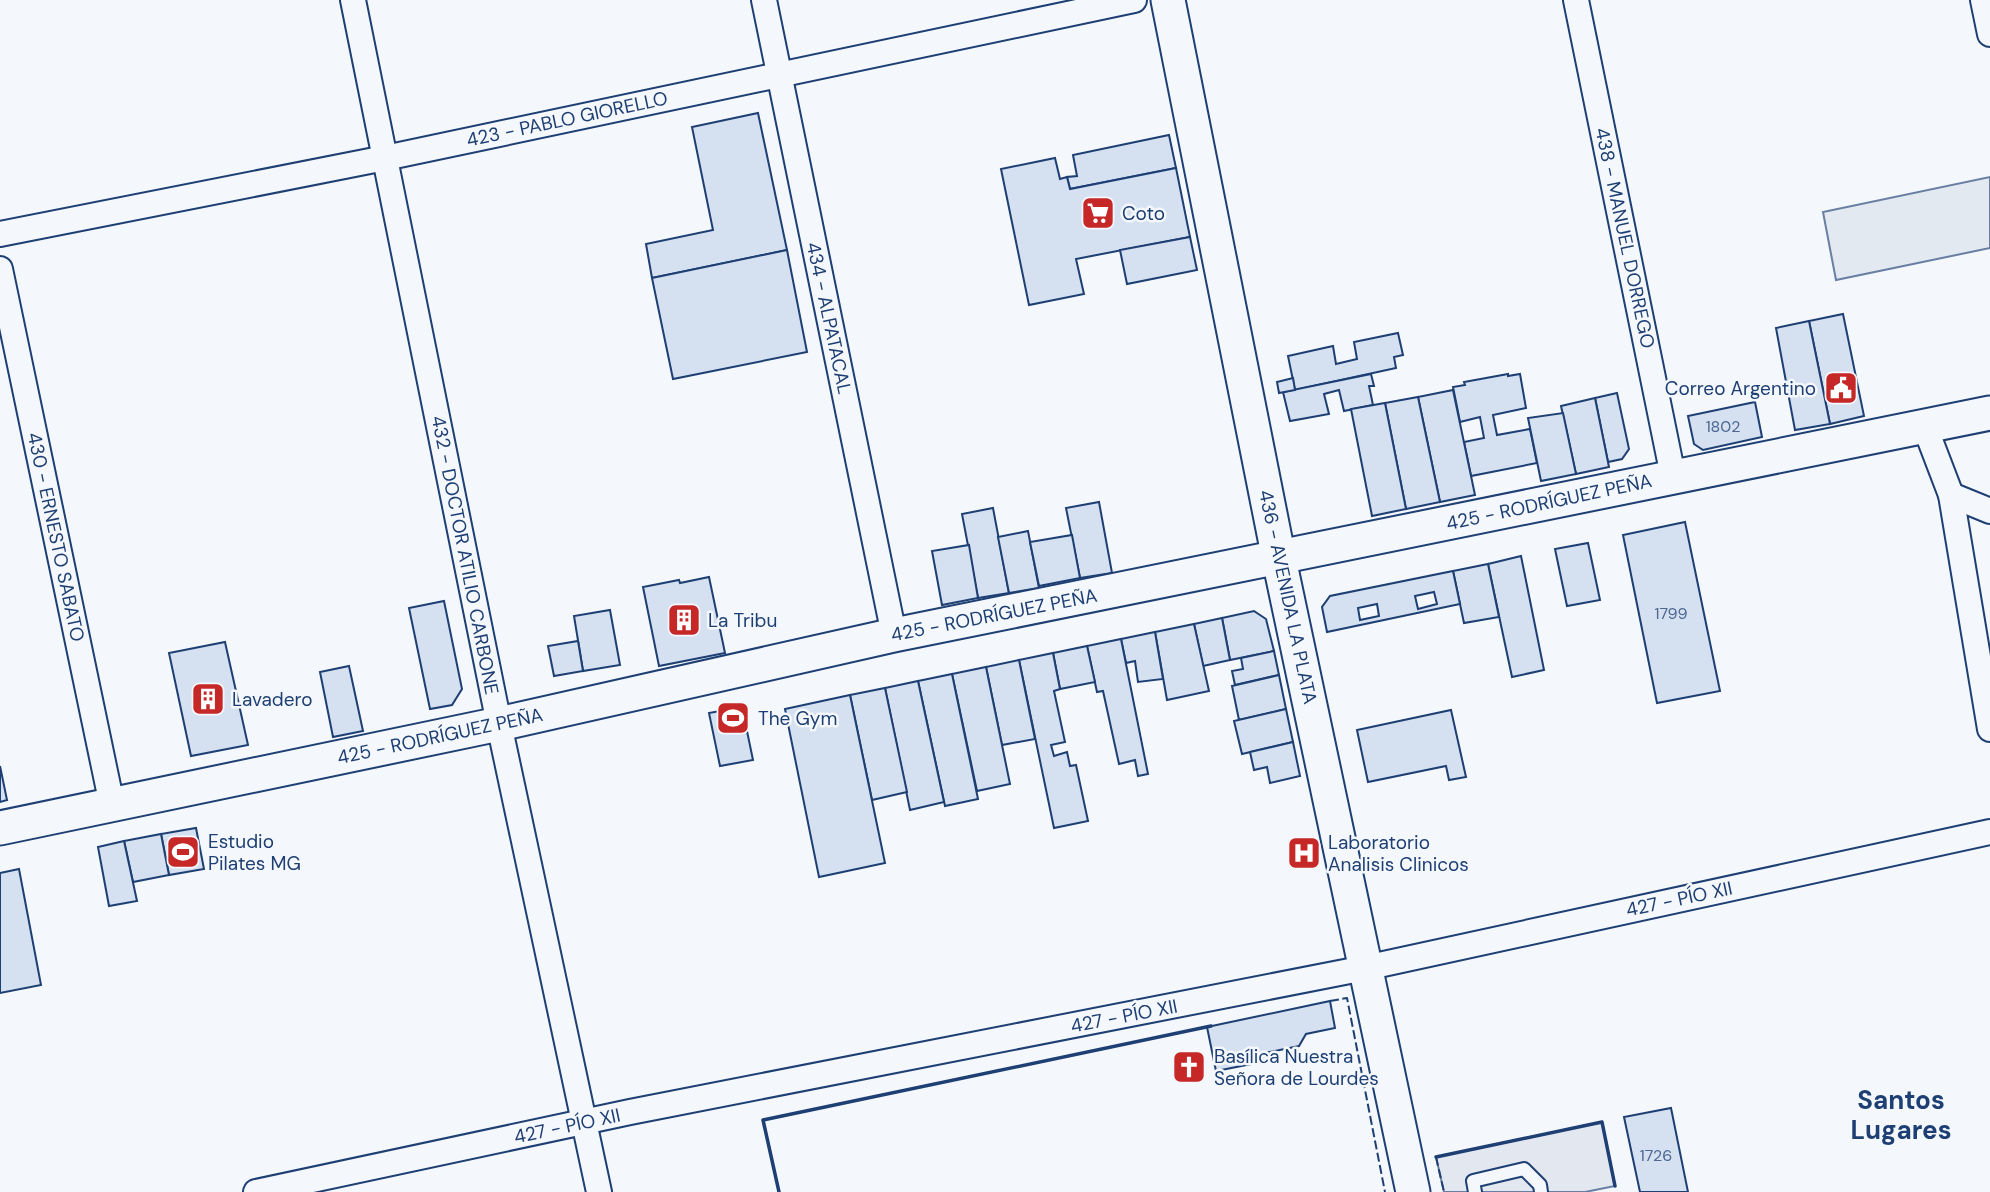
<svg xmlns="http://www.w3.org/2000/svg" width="1990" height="1192" font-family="'DM Sans',sans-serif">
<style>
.green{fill:#e3e9f0;stroke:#687fa3;stroke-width:2}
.parking{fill:#e3e8f0;stroke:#687fa3;stroke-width:2}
.building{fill:#d5e0f0;stroke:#1d3f73;stroke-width:2;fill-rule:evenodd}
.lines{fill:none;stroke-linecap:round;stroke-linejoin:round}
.lane-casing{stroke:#1d3f73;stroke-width:16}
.street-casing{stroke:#1d3f73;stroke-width:28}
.secondary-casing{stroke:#1d3f73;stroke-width:37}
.lane{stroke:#f4f7fb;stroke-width:12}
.street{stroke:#f4f7fb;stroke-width:24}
.secondary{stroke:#f4f7fb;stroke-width:33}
.fence{stroke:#1d3f73;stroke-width:2;stroke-dasharray:9 3.5;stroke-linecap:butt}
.wall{stroke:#1d3f73;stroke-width:3.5}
.labels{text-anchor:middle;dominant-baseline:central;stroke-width:5;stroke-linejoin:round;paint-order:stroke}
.number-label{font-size:16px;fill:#4b6792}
.street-label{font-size:19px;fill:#1d3f73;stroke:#f4f7fb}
.poi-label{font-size:19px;fill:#1d3f73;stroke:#f4f7fb;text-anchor:start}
.district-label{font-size:26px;font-weight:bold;fill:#1d3f73;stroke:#f4f7fb}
</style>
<rect width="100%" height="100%" fill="#f4f7fb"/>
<polygon class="green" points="1990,177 1990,248 1836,280 1823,212"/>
<polygon class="parking" points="1602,1122 1615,1186 1585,1192 1444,1192 1436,1157"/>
<g class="building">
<polygon points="758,113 787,250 652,278 646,244 713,230 692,127"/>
<polygon points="1169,135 1176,168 1070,189 1067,177 1077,176 1073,155"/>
<polygon points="1055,158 1060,179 1067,177 1070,189 1176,168 1190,237 1076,259 1084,294 1029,305 1001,169"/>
<polygon points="1190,237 1197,270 1127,284 1120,250"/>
<polygon points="787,250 807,352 673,379 652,278"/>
<polygon points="1843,314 1864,416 1830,424 1809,321"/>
<polygon points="1809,321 1830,424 1795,430 1776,328"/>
<polygon points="1398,333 1403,355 1394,357 1396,368 1295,390 1288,356 1333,346 1336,364 1357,359 1354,342"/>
<polygon points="1371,374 1374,386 1369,386 1373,405 1344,411 1339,390 1324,394 1329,414 1290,421 1283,392"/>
<polygon points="1508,374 1508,376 1520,374 1526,408 1493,415 1497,435 1530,429 1537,463 1471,476 1464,442 1484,438 1480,417 1460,422 1453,387 1465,385 1464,382"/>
<polygon points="1293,378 1295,390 1279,393 1277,382"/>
<polygon points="1453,390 1475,495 1440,502 1418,397"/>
<polygon points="1617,393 1629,449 1622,459 1608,462 1595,398"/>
<polygon points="1418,397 1440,502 1406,509 1385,403"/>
<polygon points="1595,398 1609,467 1576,474 1561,406"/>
<polygon points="1755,402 1762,437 1703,450 1694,444 1688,416"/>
<polygon points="1385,403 1406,509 1372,516 1351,409"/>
<polygon points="1563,413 1576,474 1541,481 1528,418"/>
<polygon points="1099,502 1112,573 1080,578 1066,508"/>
<polygon points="993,508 1009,593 978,598 962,514"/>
<polygon points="1685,522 1720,691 1657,703 1623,535"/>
<polygon points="1028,531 1039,588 1009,593 998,537"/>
<polygon points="1072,535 1080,578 1039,586 1030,542"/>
<polygon points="1588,543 1600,600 1567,606 1555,549"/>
<polygon points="969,545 978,598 942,605 932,551"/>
<polygon points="1521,556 1544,670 1512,677 1488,564"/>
<polygon points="1488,564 1499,617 1464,623 1453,571"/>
<path d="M1453,571L1460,604L1327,632L1322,607L1330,596ZM1434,592L1437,604L1418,609L1415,596ZM1377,604L1379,616L1360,620L1358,608Z"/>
<polygon points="709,577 725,653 659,666 643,587 679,580 680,583"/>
<polygon points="444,601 462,689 452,705 430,709 409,608"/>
<polygon points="610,610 620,665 583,671 574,616"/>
<polygon points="1254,611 1266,619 1274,651 1230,660 1222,618"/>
<polygon points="1222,618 1230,660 1203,666 1194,624"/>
<polygon points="1194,624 1209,691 1167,700 1155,632"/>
<polygon points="1155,632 1163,679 1138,682 1135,661 1126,663 1121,639"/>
<polygon points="1121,639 1148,774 1138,776 1135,760 1119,764 1103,691 1097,692 1087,646"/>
<polygon points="578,641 583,671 554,676 548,646"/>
<polygon points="225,642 248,745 191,756 169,653"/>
<polygon points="1087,646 1095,682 1060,689 1053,653"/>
<polygon points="1274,651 1279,675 1235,685 1232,671 1243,669 1241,658"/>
<polygon points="1053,653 1060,689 1054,691 1065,742 1051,745 1054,756 1067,752 1070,766 1076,765 1088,821 1054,828 1019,660"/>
<polygon points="1019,660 1035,739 1002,745 986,667"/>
<polygon points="349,666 363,731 333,737 320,672"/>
<polygon points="986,667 1010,784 977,791 952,674"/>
<polygon points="952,674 978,799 945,806 918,681"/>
<polygon points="1279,675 1286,709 1239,720 1232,686"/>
<polygon points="918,681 944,802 910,810 885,688"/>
<polygon points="885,688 907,792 872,800 850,695"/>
<polygon points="850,695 885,863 819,877 785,709"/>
<polygon points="742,707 753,760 720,766 709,713"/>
<polygon points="1286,709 1293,742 1242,754 1234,721"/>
<polygon points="1451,710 1466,777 1449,780 1446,766 1368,782 1357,730"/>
<polygon points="1293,742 1300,776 1270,783 1267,767 1254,770 1250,752"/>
<polygon points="0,766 7,800 0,802"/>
<polygon points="196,828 204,869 169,875 161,834"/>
<polygon points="161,834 169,875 133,882 124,841"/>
<polygon points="124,841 137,901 109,906 98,847"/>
<polygon points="19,869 41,985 0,993 0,873"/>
<polygon points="1330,1001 1335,1028 1306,1034 1299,1046 1265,1053 1267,1061 1216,1071 1207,1027"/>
<polygon points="1671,1108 1688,1192 1640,1192 1624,1117"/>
</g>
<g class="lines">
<defs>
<polyline id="lane" points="1475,1192 1473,1181 1524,1169 1540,1185 1541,1192"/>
<g id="street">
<polyline points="353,0 499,724 599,1192"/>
<polyline points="764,0 894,635"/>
<polyline points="1576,0 1673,476"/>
<polyline points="1983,0 1990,34"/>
<polyline points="0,234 385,158 1134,0"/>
<polyline points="0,269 112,805"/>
<polyline points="1925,427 1951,495 1990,729"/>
<polyline points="1951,495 1990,511"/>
<polyline points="256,1192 630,1112 1365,968 1990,832"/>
</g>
<g id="secondary">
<polyline points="1168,0 1279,559 1413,1192"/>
<polyline points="0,828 499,724 894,635 1990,413"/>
</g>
</defs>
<use href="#lane" class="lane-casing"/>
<use href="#street" class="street-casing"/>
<use href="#secondary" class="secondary-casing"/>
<use href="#lane" class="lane"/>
<use href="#street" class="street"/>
<use href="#secondary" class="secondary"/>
<g class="fence">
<polyline points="1330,1001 1347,998 1385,1192"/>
<polyline points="1436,1157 1444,1192"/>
</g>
<g class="wall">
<polyline points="1436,1157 1602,1122 1615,1186"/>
<polyline points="779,1192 763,1120 1211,1026"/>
</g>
</g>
<defs>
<symbol id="supermarket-square" viewBox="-11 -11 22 22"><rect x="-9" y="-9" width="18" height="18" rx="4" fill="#c62828" stroke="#f4f7fb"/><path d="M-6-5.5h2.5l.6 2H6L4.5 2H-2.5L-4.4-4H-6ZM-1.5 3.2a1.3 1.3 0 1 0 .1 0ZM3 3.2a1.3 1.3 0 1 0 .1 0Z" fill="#fff"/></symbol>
<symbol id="civic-square" viewBox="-11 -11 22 22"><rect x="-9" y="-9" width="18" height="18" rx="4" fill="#c62828" stroke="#f4f7fb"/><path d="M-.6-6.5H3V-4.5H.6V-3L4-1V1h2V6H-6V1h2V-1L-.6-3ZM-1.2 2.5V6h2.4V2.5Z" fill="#fff"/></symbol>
<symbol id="building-square" viewBox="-11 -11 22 22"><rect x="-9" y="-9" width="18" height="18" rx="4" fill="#c62828" stroke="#f4f7fb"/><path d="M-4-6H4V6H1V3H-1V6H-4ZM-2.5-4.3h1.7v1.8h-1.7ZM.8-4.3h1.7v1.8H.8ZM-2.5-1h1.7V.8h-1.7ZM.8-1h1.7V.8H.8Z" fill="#fff"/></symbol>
<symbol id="stadium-square" viewBox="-11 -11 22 22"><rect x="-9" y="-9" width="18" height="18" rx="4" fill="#c62828" stroke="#f4f7fb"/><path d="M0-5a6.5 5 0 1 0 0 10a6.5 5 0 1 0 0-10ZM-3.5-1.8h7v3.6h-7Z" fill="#fff"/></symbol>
<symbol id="hospital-square" viewBox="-11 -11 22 22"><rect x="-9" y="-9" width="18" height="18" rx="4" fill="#c62828" stroke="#f4f7fb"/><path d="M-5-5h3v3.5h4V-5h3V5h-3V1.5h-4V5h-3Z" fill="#fff"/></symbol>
<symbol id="church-square" viewBox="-11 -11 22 22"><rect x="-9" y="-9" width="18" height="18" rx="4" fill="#c62828" stroke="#f4f7fb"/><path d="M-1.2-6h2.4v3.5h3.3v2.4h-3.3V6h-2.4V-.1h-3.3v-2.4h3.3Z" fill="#fff"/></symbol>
</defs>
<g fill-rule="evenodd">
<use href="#supermarket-square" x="1079" y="194" width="38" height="38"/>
<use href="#civic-square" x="1822" y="369" width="38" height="38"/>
<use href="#building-square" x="665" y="601" width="38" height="38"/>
<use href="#building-square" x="189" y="680" width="38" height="38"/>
<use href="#stadium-square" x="714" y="699" width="38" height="38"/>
<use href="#stadium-square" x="164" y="833" width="38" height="38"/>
<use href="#hospital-square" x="1285" y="834" width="38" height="38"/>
<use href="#church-square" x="1170" y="1048" width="38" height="38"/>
</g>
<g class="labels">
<g class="number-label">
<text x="1723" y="426">1802</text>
<text x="1671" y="613">1799</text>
<text x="1656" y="1155">1726</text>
</g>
<g class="street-label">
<text transform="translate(567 119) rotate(-12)">423 - PABLO GIORELLO</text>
<text transform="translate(1625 238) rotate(78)">438 - MANUEL DORREGO</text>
<text transform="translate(829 318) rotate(78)">434 - ALPATACAL</text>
<text transform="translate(1549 502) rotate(-12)">425 - RODRÍGUEZ PEÑA</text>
<text transform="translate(56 537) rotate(78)">430 - ERNESTO SABATO</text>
<text transform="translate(465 555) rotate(79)">432 - DOCTOR ATILIO CARBONE</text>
<text transform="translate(1288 597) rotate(78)">436 - AVENIDA LA PLATA</text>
<text transform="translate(994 615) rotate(-11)">425 - RODRÍGUEZ PEÑA</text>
<text transform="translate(440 736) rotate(-12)">425 - RODRÍGUEZ PEÑA</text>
<text transform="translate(1679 899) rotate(-12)">427 - PÍO XII</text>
<text transform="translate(1124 1016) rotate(-11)">427 - PÍO XII</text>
<text transform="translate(567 1126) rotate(-12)">427 - PÍO XII</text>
</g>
<g class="poi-label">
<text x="1122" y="213">Coto</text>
<text x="1816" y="388" text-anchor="end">Correo Argentino</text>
<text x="708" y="620">La Tribu</text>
<text x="232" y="699">Lavadero</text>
<text x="758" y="718">The Gym</text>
<text x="208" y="841">Estudio<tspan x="208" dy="22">Pilates MG</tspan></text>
<text x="1328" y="842">Laboratorio<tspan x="1328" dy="22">Analisis Clinicos</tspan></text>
<text x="1214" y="1056">Basílica Nuestra<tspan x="1214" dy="22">Señora de Lourdes</tspan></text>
</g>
<g class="district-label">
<text x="1901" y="1100">Santos<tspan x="1901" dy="30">Lugares</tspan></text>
</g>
</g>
</svg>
